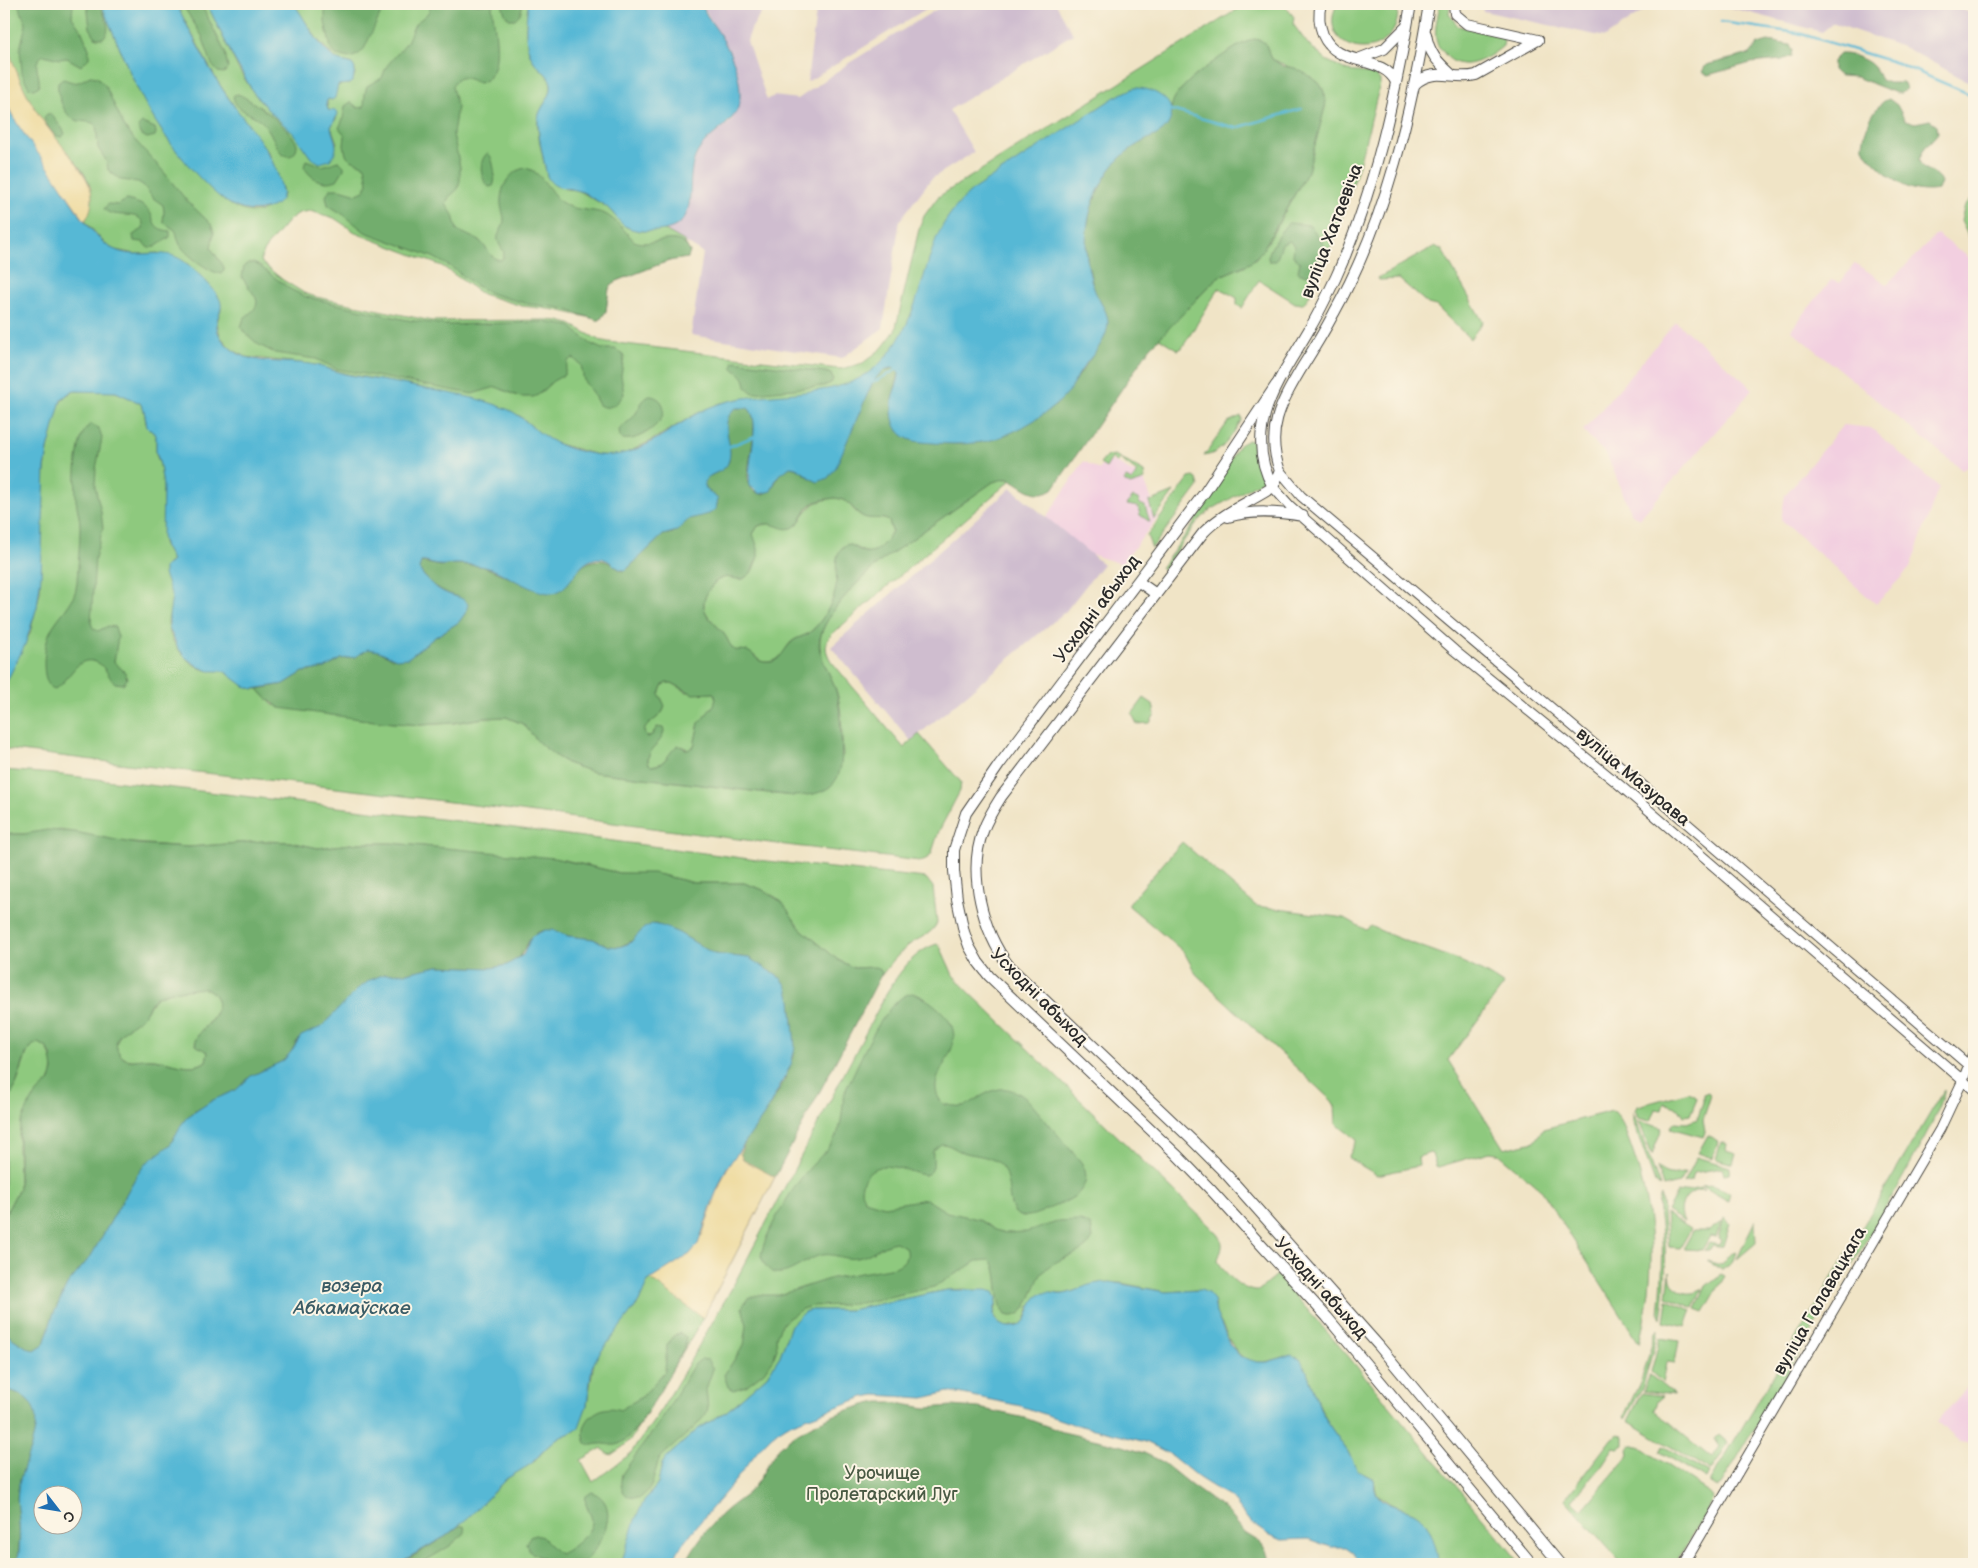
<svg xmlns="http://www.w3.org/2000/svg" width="1978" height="1568" font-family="'Balsamiq Sans',sans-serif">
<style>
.built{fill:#f2cfe0}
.industrial{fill:#cfbdcf}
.green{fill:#8ec97e;stroke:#5c7a54}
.forest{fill:#72ad6d;stroke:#4e6c4c;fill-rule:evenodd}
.sand{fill:#eeda9e;stroke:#8c8264}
.water{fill:#57b8d5;stroke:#417280;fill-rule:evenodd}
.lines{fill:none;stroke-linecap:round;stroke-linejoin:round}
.stream{stroke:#57b8d5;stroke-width:2.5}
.secondary-casing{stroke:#494742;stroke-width:11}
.primary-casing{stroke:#494742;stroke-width:12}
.secondary{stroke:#fff;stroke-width:9}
.primary{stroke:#fff;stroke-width:10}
.labels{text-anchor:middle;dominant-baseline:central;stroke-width:4;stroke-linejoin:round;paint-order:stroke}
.street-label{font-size:18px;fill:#2b2b2b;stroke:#fcf5e5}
.park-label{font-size:18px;fill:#495a44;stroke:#fcf5e5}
.water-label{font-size:19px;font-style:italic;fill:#3a5c66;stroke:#fcf5e5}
</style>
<rect width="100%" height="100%" fill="#fcf5e5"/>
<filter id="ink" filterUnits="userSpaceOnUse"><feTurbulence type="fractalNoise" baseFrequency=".02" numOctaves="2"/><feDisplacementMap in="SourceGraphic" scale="10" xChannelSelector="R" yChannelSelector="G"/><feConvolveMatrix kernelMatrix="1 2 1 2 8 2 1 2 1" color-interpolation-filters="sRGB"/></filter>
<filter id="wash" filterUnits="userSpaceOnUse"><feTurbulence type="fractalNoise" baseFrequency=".0096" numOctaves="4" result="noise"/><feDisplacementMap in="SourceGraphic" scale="20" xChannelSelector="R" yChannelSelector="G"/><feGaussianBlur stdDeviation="1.12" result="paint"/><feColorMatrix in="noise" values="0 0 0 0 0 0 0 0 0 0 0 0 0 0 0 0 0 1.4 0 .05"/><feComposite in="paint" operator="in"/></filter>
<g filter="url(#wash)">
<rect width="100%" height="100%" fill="#f0e4c6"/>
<g class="built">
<polygon points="1937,234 1974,261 1974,462 1962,470 1791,330 1831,280 1840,283 1855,263 1887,284"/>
<polygon points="1676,322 1753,389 1639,519 1631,513 1607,455 1583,431"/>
<polygon points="1843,425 1871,428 1939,487 1910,568 1876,604 1781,520 1785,495"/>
<polygon points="1084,461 1099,470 1102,465 1113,461 1144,479 1158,517 1122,564 1087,553 1044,521"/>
<polygon points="1974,1379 1974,1444 1960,1442 1937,1422"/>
</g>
<g class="industrial">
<polygon points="702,4 767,4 751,29 747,41 767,100 774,96 798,99 849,63 945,4 1056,4 1073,34 949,110 974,152 931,179 900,220 883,328 842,358 691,335 703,253 665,230 676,226 685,216 690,202 691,172 695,156 704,143 732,120 740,87 731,57"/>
<polygon points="817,4 934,4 807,82"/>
<polygon points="1481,4 1654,4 1605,37 1483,11"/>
<polygon points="1717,4 1950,4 1974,15 1974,83 1965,80 1906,48 1833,23 1822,32"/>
<polygon points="1011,488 1103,564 1066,611 911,741 831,647"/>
</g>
<g class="green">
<path d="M4,4H101C117,41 131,80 152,115C163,135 178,153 193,170C216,195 252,235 283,195L282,188L269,153L240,115L216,79L176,4H207L239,70L253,92L271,113L294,133L311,158L337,143L331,127L337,117L328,110L327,101L328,99L332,100L338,85L349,84C355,78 358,70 351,63L339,61L333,56L317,39L294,4H528C526,22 523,44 533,60C538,69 549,73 551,84C553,98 539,106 538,119C536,132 544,161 547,176L565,189L578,190L607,207L626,227L640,231L665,230L684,241L690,252L688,258L676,259L651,267L617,281L609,288L606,311L600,320L556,310L522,306L482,294L442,266L358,234L334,218L310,211L299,213L290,219L267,246L261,258L262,263L283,280L304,293L316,297L432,321L547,320L559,321L570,324L599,340L608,342L830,368L842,369L863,363L882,348L895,331L919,229L924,216L938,197L1246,4H1284L1294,17L1293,24L1307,43L1326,60L1348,71L1375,74L1380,80V84C1364,149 1347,214 1319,274C1314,284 1311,298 1302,304L1295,303L1259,280L1242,308L1237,305V298L1219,288L1182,348L1178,350L1159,338L1218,277L1244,266L1256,258L1268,242L1308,171L1325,107V95L1319,83L1313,78L1272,59L1265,43L1240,45L1195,76L1178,92L1171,118L1097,298L1105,311L1080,372L1071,387L871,386L721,403L696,414L649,442L624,454L609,456L594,454L555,443L543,436L520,416L486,402L408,385L347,374L317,365L246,357L231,349L220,336L217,322L221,309L216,292L187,263L158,253L136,254L115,250L106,245L85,221C91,212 92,193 89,183C83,167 67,154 56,140C34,111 12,75 4,38C2,28 4,15 4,4Z"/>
<path d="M1337,4H1399C1398,11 1398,20 1395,27C1378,65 1316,48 1337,4Z"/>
<path d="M1440,4H1450L1449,14L1458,26L1501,36L1504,40L1503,46C1487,60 1460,75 1444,53C1442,50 1438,47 1437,43C1433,31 1438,16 1440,4Z"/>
<polygon points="1974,196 1974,241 1969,238 1961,221 1965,205"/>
<polygon points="1435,246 1442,250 1483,322 1470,339 1436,306 1428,304 1399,279 1379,280 1378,278"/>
<path d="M109,390L121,394L140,403L144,410L146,424L156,435V454L160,465L163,486V543L172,560L170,563L166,565C162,580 172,584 173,598C173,606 169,613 168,621C168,640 185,662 202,669C210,672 218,669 225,672C237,678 244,690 258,689L273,705L382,722L421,725L453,723L484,718L506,717L523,724L557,757L569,764L593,772L784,795L814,794L843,755C841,735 843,712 837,693C833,678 821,663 820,646C817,619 862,577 881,561L993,482L1003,478L1011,480L831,635C824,644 825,651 831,661L904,748L919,734L961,782L960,791L939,831L931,855L926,859L920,861C745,841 570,817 395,795C265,779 134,766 4,749V687L30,633L40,592L44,478L48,449L59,405L65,396L75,391Z"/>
<path d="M1241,416L1242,420C1231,435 1224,453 1204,456L1228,422Z"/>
<polygon points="1248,440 1253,442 1255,446 1263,475 1263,480 1209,511 1195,525 1163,570 1161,568 1192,526 1239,445"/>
<polygon points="1115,455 1144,472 1145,479 1140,482 1130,485 1124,481 1126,478 1132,481 1137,472 1120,459 1117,462 1112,458 1106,468 1100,464 1107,456"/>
<polygon points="1194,477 1197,479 1199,486 1152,548 1147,536 1189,478"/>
<polygon points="1174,492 1154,519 1149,502"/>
<polygon points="1133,497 1138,499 1140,504 1145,506 1150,522 1140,515 1138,507 1127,505"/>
<path d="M835,498C853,501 849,509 862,516C870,520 881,516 889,521L892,531C887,540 879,554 866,552C862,552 859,548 855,547C852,546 847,546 843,546C833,561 840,577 835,594C830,608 820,626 807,634C802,637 795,638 790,643C783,651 782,661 768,662C758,663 757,656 749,652C744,650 739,651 734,650C729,646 728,639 724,634C713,619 695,611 709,590C712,585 715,581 720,579C727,575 735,580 743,579C761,568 756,551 753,534L758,526L772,523L784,528L797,525C809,506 813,501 835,498Z"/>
<path d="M666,683H672L687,692L714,693L716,699L714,705L699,723L694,746L688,750L683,746L660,764L651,766L648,763C647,758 653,738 654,731L652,735L647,737L645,736L644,730C650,719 669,715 663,702C662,699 660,697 659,694L662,686Z"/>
<polygon points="1144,698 1153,704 1155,714 1150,723 1137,724 1132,714"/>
<path d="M4,770L54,774L492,825L757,860L926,878L933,887L937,923C932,935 918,938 909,945C898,954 889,965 881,976L882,973L872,967L854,968L838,960L800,928L777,898L761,889L744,883H694L662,875L619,873L565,860L391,843H359L318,848L290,842L263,841L189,847L120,842L62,830L24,834H4Z"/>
<path d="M1182,842L1256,906L1345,918L1366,930L1371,926C1414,948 1464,956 1504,985L1448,1060L1504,1149L1534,1142L1543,1129L1612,1111C1620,1113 1624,1129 1627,1136C1655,1207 1658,1270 1639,1343L1542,1191L1497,1153L1490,1152L1438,1167L1436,1166L1432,1154L1430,1153L1418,1157L1419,1166L1377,1175L1350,1159L1349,1156L1357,1140L1336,1124L1335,1106L1332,1101L1196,974L1184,952L1129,906V903Z"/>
<path d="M937,944L940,946L953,975L965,988L1218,1234C1226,1245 1220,1250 1218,1261C1225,1274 1243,1292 1258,1291L1277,1275L1348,1356L1521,1564H1439L1434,1544L1426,1523L1413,1512L1391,1504L1379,1496L1376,1491L1374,1479L1358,1471L1348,1452L1329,1425L1316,1398L1306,1369L1286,1356C1250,1369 1239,1362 1224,1329C1222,1324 1218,1320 1216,1315C1215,1310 1216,1305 1214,1300L1196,1290L1166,1292L1121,1283H1100L1064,1294L1051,1293L1030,1306L1025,1321L1020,1325L1006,1327L999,1324L994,1315L997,1302L996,1295L965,1289L947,1290L850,1310H812L804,1312L791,1325L780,1356L767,1376L727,1411L698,1429L666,1458L662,1464L658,1484L648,1496L621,1564H397L433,1544L480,1506L506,1479L535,1461L546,1448L556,1439L575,1431L578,1428L587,1405L594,1362L601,1350L639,1302L644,1286L651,1278L703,1318L631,1439L624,1446L611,1455L606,1453L602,1448L581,1460L593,1482L630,1454L658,1415L682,1375L733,1286L887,992C899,973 914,951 937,944Z"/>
<path d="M201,988C207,989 211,990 215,995C225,1009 207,1023 199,1033C197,1036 196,1041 195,1044L208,1052L206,1061C192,1072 169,1061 154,1059C145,1058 135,1062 127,1059C123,1058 120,1055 118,1052C110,1034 135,1024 144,1014C150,1008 152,999 159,996C171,991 188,989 201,988Z"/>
<polygon points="38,1043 47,1048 50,1055 53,1064 52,1075 47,1086 34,1097 21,1123 18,1145 19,1188 4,1217 4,1107 18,1080 28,1050 33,1045"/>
<path d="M1944,1090C1948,1107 1847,1273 1831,1299H1826L1822,1295Z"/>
<polygon points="1689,1092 1695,1095 1697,1098 1690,1115 1684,1116 1679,1108 1664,1103 1662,1110 1655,1109 1650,1121 1638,1118 1635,1109 1638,1106"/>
<polygon points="1708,1092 1711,1095 1703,1120 1705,1132 1703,1137 1670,1128 1675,1122 1687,1123 1697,1119 1703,1102 1703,1094"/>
<polygon points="1633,1112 1660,1187 1655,1183 1633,1121"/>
<polygon points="1639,1121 1662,1128 1652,1155"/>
<polygon points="1708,1135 1718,1142 1712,1158 1698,1153"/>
<polygon points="1721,1142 1727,1144 1726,1150 1736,1153 1733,1164 1716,1159"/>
<polygon points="1696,1157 1730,1167 1729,1173 1724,1174 1722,1168 1694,1173 1692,1181 1683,1183"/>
<path d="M1657,1167C1665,1175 1674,1176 1685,1172L1679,1183L1663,1187Z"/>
<polygon points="1712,1185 1730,1192 1728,1201 1702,1186"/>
<path d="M1700,1188L1704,1190C1686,1189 1676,1207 1684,1222L1667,1211L1677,1193Z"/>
<path d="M1661,1195C1666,1236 1668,1277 1661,1318L1659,1314C1662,1284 1664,1255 1661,1225C1660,1216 1656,1203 1661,1195Z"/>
<polygon points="1666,1214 1691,1229 1680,1248 1669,1247"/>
<polygon points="1724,1218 1730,1223 1723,1246 1718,1247 1712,1246 1710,1251 1705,1251 1709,1243 1719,1245 1721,1240 1718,1238"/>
<polygon points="1755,1220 1756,1243 1737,1259"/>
<polygon points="1722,1221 1716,1237 1710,1236 1702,1250 1683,1249 1693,1231 1709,1231"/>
<polygon points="1736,1252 1732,1263 1722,1270 1707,1261 1721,1265 1730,1254"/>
<path d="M1670,1272C1670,1290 1687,1299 1702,1289L1694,1308L1667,1297Z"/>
<polygon points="1721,1274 1725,1276 1704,1312 1696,1309 1706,1286"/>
<polygon points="1667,1300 1692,1310 1686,1326 1664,1321"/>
<polygon points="1817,1303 1821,1305 1824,1312 1721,1485 1718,1487 1710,1483 1710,1481"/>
<polygon points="1659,1329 1643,1386 1625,1419 1624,1416 1642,1378 1655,1333"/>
<polygon points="1660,1338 1679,1341 1675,1363 1667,1362 1663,1383 1651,1372"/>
<polygon points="1650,1375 1674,1395 1643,1391"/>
<polygon points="1642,1393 1663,1396 1657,1401 1654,1410 1710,1457 1712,1457 1720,1447 1715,1439 1719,1435 1728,1443 1711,1471 1628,1421"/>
<polygon points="1619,1434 1624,1437 1624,1445 1619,1448 1614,1447 1602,1465 1572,1501 1582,1510 1629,1455 1628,1450 1630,1446 1639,1446 1713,1495 1714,1499 1675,1564 1622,1564 1565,1499 1612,1438"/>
<polygon points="1663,1446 1709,1473 1706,1479 1660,1452"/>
</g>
<g class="forest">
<path d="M18,4H73L72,17L82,32L89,49V58L81,66L67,58L59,59L44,55C30,62 41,74 39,86L34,89L29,88L22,73L20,49L26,24Z"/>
<path d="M87,4H99C103,14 114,29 103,38H96L90,28Z"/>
<polygon points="182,4 201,4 225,52 228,68 224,73 218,72 212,65 202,36"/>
<polygon points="325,4 408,4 398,10 388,10 381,13 364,49 358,55 349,58 336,55 331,49 325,22"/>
<path d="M432,4H492C493,23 507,78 479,83C468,79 458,72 452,87L457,107L453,134L460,167V180L458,189L449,197L446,204L453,215L457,230L480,241L494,258L500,260L503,258L504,252C491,233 502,236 504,220C504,214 501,209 501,204C500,188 509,171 525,168C542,171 548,191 561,202C574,212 591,208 605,214C614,218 627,233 634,241C652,249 678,227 690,252L688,258L668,261L617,281L609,288L606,311L600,320H597L561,308L528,304L492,294L475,285L451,267L433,257L365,232L344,215L328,205L326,196L330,189H340L357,194L364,191L368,183L365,166L351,160L346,155L344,146L345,135L339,128L343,119L345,106L351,102L358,108L364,107L365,93L367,86L382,78L386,67L407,42L415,24L428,13Z"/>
<polygon points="502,4 523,4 520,14 515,19 509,19 505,14"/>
<path d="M1254,39L1260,40L1265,43L1272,59L1283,66L1295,68L1306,74L1319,83L1323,89L1326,101L1325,107L1308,171L1262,251L1250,263L1218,277L1150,348L1053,489C1034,500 1024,486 1008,478L993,482L881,561C861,578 826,612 820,638C816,655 830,672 835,688C840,702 840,718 841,733C844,774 841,795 794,796L593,772L569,764L557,757L540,744L523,724L506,717L484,718L453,723L421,725L382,722L280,708L267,699L258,689L284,684L303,672L325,668L341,659L355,657L368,649L379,651L392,658H408L435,637L459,622L466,612L458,597C443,593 428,583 419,569L420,562L441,566L454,564L482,566L539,590L552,593C574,574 593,544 621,571L626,570L663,535L673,533L689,519L716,509L718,499L706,489L704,482C710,472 724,473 729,461L726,421L729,415L736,408H748C762,419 746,464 748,481C750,489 755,494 764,494C777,489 774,474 790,467L798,469L813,480L876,378L884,370L895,368L899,373L893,396L892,413L911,440L958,444L982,442L1037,418L1056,405L1071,387L1101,343L1105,311L1094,290L1087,259L1086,233L1091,208L1102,183L1115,161L1124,153L1144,141L1171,118C1171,112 1171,105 1174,99C1182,82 1235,44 1254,39ZM835,498C851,500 850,508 862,516C870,521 881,516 889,521L892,531C887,541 877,555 864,552C858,550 854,546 848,544C829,552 840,576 835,592C831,607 820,625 808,634C802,637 795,638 791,643C782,651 780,664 765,662C757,662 755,655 749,652C745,649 739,651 734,650C729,645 728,639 724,634C712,619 695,611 709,590C712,585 715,581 720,579C727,575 735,580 743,579L751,573L758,557V548L753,534L758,526C774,519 780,532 792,528C802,524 803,510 812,504C819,500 827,499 835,498ZM666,683H672L693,694L714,693L716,699L714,705L699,723L694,746L688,750L678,745C668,752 666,766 651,766L648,763C646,750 662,744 664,731L663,728L657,727L652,735L647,737L645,736L644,730C650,720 662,718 665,706L659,694L662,686Z"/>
<polygon points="1768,41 1790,45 1793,50 1792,56 1782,60 1751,63 1708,75 1702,72 1706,65 1750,54 1758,44"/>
<path d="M1840,54C1849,53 1867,59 1873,66C1877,70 1878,75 1881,80L1889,83H1904L1906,89L1901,93H1896L1856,77L1840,76L1836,73L1833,70V61Z"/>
<path d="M90,76L97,77L105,85L124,126L133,138L163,171L187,201L211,224L214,232L211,248L224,267V271L221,274C211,273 186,255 181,246C177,241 178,235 175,230L163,222L164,211L163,205L153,198L143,185L138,182L121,180L108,170L107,162L98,148L96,125C89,120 81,123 73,119C64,114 56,93 58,83L63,79C79,84 75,84 90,76Z"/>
<path d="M238,94C255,102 289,126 297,144C297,154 291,159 282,154C274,144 271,129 260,120C251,113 236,111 233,97L234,95Z"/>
<path d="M1889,99L1897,105L1905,120L1915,123L1930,120L1937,125L1938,133L1924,149L1919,160C1922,173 1937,170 1941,182L1938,190C1929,192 1915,191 1907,187C1894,182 1870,160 1863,148C1862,134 1875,102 1889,99Z"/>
<path d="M47,114H51C55,120 64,129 65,134L62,137C53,137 46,125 44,117Z"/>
<polygon points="142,123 155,128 156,133 155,136 147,138 140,134 138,127"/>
<path d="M488,153C493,156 497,180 493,186L489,187C480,180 478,159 488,153Z"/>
<path d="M306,160L322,166L339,161L344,166V169L337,180C323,185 312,180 304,167Z"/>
<path d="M126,200C131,201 140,203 145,207C158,217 148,229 170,231V237L155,247L148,248L143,242L134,241L133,235L143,229C146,207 113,221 104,209L108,204L118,205Z"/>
<path d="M1289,223L1310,225L1324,245C1323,251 1314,271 1309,275L1300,274L1298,271L1300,262L1293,256L1294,246L1290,241L1282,244L1278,256L1275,261H1269L1268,258C1268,251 1283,226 1289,223Z"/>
<path d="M248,263H254L261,267L290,289L306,297L407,320L447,325L543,322L570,326L591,344L602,349H615L623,354L624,358L621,375L624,394C618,404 609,411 599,405L593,394L584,381L581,365L573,358L568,361L564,375L553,381L538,395L533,397H520L496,387L472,394L337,369L316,359L275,353L259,345L245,333L241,327L244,318C268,301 253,297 242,277L244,266Z"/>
<path d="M734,361L826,372L831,374L833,379L831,383L824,386L753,393L746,387C745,375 740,375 732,367Z"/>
<path d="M649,396C661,396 668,408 661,419C655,429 633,444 620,438L619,430C623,424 630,422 634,416C640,408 640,401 649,396Z"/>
<path d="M91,424L99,428L102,438L96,469L95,486L101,512L103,528L95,558L91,623L93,628L98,631L108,626L115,627L118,637L114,662L125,672L127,679L123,684L115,683C108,677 105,665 96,662C74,654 69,685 54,689C39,683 44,644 50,632C58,614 75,605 77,583C78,564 80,545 80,526C80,517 77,509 76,500C75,483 75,432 91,424Z"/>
<path d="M47,830L75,832L137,844L189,847L263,841L290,842L318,848L359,843H391L554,858L619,873H653L694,883H744L761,889L782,902L800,928L838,960L854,968L876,967L879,968L882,973L775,1177L746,1163L741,1157L740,1153L745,1142L765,1114L784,1081L794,1056V1038L791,1000L786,985L782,979L749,958L714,954L679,933L655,924L644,928L634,940L619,947L608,946L593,939L568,936L558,932L541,931L532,936L519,958L507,965L491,968L438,966L406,973L385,974L371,980L321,1027L297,1041L291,1052L283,1061L251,1076L236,1090L195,1111L184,1121L170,1145L137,1175L91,1256L67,1285L53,1315L44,1344L35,1350L29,1349L4,1333V1217L19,1188V1136L21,1123L29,1105L38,1092L50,1081L53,1070L51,1055L47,1048L38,1043L33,1045L26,1054L15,1088L4,1107V834H24ZM194,989C203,988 210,988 215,996C226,1014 200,1027 195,1041L197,1046L208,1052L206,1061C191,1073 167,1059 151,1059C143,1058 135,1061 128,1060C124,1059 121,1056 119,1053C108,1034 134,1026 143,1016C148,1010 150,1001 157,997C167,991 183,991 194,989Z"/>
<path d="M912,993C923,996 931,1002 939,1009C982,1048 915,1073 943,1104C949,1105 956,1107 963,1106C969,1105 975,1100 980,1097C1000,1085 1012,1086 1029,1101L1081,1162C1087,1172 1088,1181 1081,1190C1074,1200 1059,1204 1048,1209C995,1235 1018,1186 1001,1166C992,1155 975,1156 962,1152C954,1149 950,1144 941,1144L933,1151C932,1162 937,1170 925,1175C905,1172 876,1154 863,1181C860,1189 861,1194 865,1200L884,1206L926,1199L947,1212L978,1219L995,1230L1005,1233L1027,1232L1057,1222L1080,1221L1086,1223L1091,1226L1093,1238C1084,1257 1056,1256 1043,1272C1032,1285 1029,1323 1006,1315C994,1301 1001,1268 990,1260L977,1261L934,1287L866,1302L843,1305L811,1306L802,1309L786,1320L781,1326L776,1337L777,1349L774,1357L764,1372L746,1386L733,1390L728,1387L724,1375L744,1345L747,1325L742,1307L748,1298L759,1295H779L832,1278L895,1267C904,1263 909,1258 905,1247L896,1242C881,1244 871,1256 857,1258C844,1261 831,1251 818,1256C798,1263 773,1291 761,1256C764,1234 791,1190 806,1172C817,1159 830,1149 837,1134C844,1120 841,1103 846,1089C859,1064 884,998 912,993Z"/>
<path d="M680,1333L686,1337L685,1346C673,1367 639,1436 619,1444C613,1447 607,1443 600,1444C594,1444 592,1447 586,1443C576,1422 600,1402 620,1410L643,1396L665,1371L667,1345L673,1336Z"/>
<path d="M701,1359L708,1360L713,1369L706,1389L708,1408L706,1414L696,1426L662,1456L658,1462L652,1484L649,1490L640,1498L629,1497C620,1491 620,1483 622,1474L661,1420L693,1366Z"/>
<path d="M4,1389C64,1401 21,1457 18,1491C16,1502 19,1512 19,1522C20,1536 19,1550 17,1564H4Z"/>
<path d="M879,1402H891L926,1408L952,1406L979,1408L1025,1418L1063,1432L1123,1446L1144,1453L1161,1461L1192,1486L1227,1511L1245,1533L1261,1543L1266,1550L1270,1564H685C695,1544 709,1525 726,1510C734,1503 743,1498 750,1491C761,1479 767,1463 777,1450C795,1428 852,1406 879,1402Z"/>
<path d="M592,1492C624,1505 600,1547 584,1563L549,1564L544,1559L530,1552L526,1544L530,1537L535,1535L542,1537L559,1554C568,1552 592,1533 592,1522C592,1512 583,1507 586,1496Z"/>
<polygon points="459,1526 464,1526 465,1533 450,1546 420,1564 400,1564 446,1536"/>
</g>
<g class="sand">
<path d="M4,37C14,66 24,93 41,118C54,138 83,167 90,187C94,199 92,210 85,221L16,123L4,98Z"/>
<polygon points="745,1142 740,1153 743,1160 775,1177 703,1318 650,1279 690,1254 702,1235 723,1177 730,1163"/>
</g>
<g class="water">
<path d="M101,4H176C191,32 205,63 223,90C245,124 274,149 282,190C284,198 278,205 271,207C239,220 217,196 197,175C180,156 164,136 151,114C131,80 117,40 101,4Z"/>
<path d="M207,4H294C306,20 320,51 338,60C343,63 348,61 353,65L355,69L353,81L349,84L338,85L335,98L332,100L328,99L326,103L328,110L337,111L338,114L331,127C334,141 341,147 330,160L320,163L311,158L293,133L271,113L253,92L233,57Z"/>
<path d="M528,4H702C705,15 713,24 719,33C730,51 740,72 740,94C741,123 713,129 699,150C679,179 708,227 657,231C647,231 636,232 627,227C620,224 616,216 611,211C606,205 599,202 592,198C588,195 584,192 579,191C565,186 554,191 547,176C544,161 537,132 538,119C539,106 553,98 551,84C549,73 538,69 533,60C523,44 526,22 528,4Z"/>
<path d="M1134,88C1153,87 1183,103 1167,126C1161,135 1150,137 1142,142C1119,154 1106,172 1096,195C1083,225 1083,261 1095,291C1099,302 1108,311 1108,322C1108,339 1094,353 1085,365C1077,375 1073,387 1064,397C1046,416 1008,438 982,442C963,445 941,444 921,442C895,440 889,419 893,395C895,388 899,381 899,373L895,368C883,367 877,376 871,386L836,467L828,478L818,482C807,478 801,467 790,467L777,477L771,491L760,494L750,486C745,467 763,420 748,408H736C717,422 734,442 729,460C726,474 710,471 704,482L706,489L718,499L716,509L709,514L689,519L677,531L663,535L626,570C614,572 609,551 589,561C575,568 568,592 552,593C535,594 507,575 492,569C480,565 467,564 454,564C449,564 444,566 439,565C432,565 427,561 421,562L419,569C425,579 436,589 446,593C454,597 462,596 468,604L466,612L459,622L435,637L408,658L396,659L379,651L368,649L355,657L341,659L325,668L303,672L284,684L253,689L244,686L224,671H209L199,667L186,658L178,648L169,628V616L172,596L164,574V567L170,563L172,560L165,547L162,537L163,486L160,465L156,451V435L147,427L144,410L140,403L116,392L75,391L69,393L61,400L48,449L45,468L41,577L37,607L25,645L4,687V98C15,126 36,149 53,174C68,196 83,223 103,242C107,246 112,249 118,251C139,259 162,247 182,260C191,266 221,293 221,304C222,310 218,315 217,321C215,336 227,347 239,354C257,364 290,361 310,364C322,366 333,371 345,374C368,379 393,381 416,387C446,393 481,397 509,410C522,416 531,427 543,435C558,447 581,452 599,455C640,460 673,424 708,408C735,396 767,396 796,393C812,391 828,390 843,385C908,364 916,294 936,239C945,218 957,204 974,189L1115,97Z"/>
<path d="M652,924L662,926L679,933L714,954L749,958L782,979L786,985L791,1000L795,1047L791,1065L765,1114L726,1169L714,1197L698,1244L690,1254L648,1281L639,1302L597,1357L592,1367L587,1405L579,1427L575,1431L556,1439L546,1448L531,1464L506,1479L470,1516L446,1536L397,1564H17C20,1550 20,1536 19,1522C19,1512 16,1502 18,1491C21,1457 64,1401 4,1389V1333L29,1349L35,1350L44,1344L53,1315L67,1285L91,1256L137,1175L146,1163L170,1145L181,1125L187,1117L213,1100L236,1090L251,1076L283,1061L291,1052L301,1036L321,1027L358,989L370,980L385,974L406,973L438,966L491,968L507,965L523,955L532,936L545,930H553L568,936L593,939L608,946L619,947L630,943L644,928ZM42,1496H72V1526H42Z"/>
<path d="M1111,1282L1166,1292L1201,1290L1208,1293L1214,1300L1216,1313L1230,1345L1241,1357L1257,1362H1267L1291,1355L1300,1359L1306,1369L1320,1408L1329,1425L1348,1452L1358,1471L1374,1479C1375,1483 1374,1487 1375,1490C1381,1508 1407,1506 1418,1515C1432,1525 1436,1549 1439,1564H1359L1353,1552L1346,1547H1331L1308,1539L1282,1540L1268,1534L1250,1522L1231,1498L1199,1478L1168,1453L1146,1442L1070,1423L1021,1406L958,1393L948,1392L924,1398L875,1395L864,1397L787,1425C762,1439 748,1466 730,1487C709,1512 686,1536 670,1564H621L635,1520L643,1503L658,1484L662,1464L666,1458L698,1429L727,1411L767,1376L780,1356L791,1325L804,1312L812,1310H850L947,1290H986L994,1292L997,1298C997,1303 994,1308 994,1313C994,1326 1010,1330 1020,1325C1032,1318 1028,1300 1041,1294C1048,1291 1056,1295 1063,1294C1072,1293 1080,1288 1089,1285C1096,1283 1104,1282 1111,1282Z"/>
</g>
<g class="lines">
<g class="stream">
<polyline points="1721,22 1798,33 1897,63 1974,96"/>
<polyline points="1171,110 1236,128 1301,109"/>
<polyline points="872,383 900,368"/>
<polyline points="728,447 755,436"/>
</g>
</g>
</g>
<g filter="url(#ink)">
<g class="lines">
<defs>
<g id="secondary">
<polyline points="1280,471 1301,496 1626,771 1974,1070"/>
<polyline points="1273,487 1290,506 1455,651 1616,782 1974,1090"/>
<polyline points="1684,1564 1940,1129 1963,1080 1974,1051"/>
</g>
<g id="primary">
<path d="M1321,4C1318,14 1319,24 1323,35C1337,68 1382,54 1396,82"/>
<polyline points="1454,4 1455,14 1467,24 1538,40"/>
<path d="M1426,34C1429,54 1438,62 1452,75"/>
<polyline points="1358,59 1384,49 1405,28"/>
<path d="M1415,84C1434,66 1454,81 1476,75L1538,40"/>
<polyline points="1276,385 1205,492 999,765 966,813 954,850 954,871 957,899 964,932 969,946 978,962 989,976 1176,1154 1212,1191 1327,1317 1532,1564"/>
<path d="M1273,487C1250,502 1222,513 1203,533L1001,797C994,808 987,819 983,831C967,873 983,932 1009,966L1192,1140L1227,1175L1379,1346L1560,1564"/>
<path d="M1273,487L1280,471C1265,431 1281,403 1301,369C1313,350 1324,332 1334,313C1387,218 1412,110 1429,4"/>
<path d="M1273,487C1260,464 1258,440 1265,414C1274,383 1294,356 1310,328C1320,311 1328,294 1336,277C1375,191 1395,96 1411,4"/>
<path d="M1228,517C1253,510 1278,512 1303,516"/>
<polyline points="1139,582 1156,594"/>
</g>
</defs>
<use href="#secondary" class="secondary-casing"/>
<use href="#primary" class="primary-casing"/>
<use href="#secondary" class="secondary"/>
<use href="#primary" class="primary"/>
</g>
</g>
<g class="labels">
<g class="street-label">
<text transform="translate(1332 231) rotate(-69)">вуліца Хатаевіча</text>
<text transform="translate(1097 609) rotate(-53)">Усходні абыход</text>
<text transform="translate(1633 777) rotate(40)">вуліца Мазурава</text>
<text transform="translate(1039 997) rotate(45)">Усходні абыход</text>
<text transform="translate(1321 1288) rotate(48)">Усходні абыход</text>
<text transform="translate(1820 1301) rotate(-60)">вуліца Галавацкага</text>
</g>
<g class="park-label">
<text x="882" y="1473">Урочище<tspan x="882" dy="21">Пролетарский Луг</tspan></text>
</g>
<g class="water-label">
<text x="352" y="1286">возера<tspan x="352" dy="22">Абкамаўскае</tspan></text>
</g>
</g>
<rect width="1978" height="1568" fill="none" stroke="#fcf5e5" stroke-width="20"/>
<g transform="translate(58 1510) rotate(121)"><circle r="24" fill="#fcf5e5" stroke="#a8a49b"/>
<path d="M0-4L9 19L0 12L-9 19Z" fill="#1f6fb2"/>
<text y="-8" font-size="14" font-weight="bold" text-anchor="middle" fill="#2b2b2b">С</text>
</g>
</svg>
